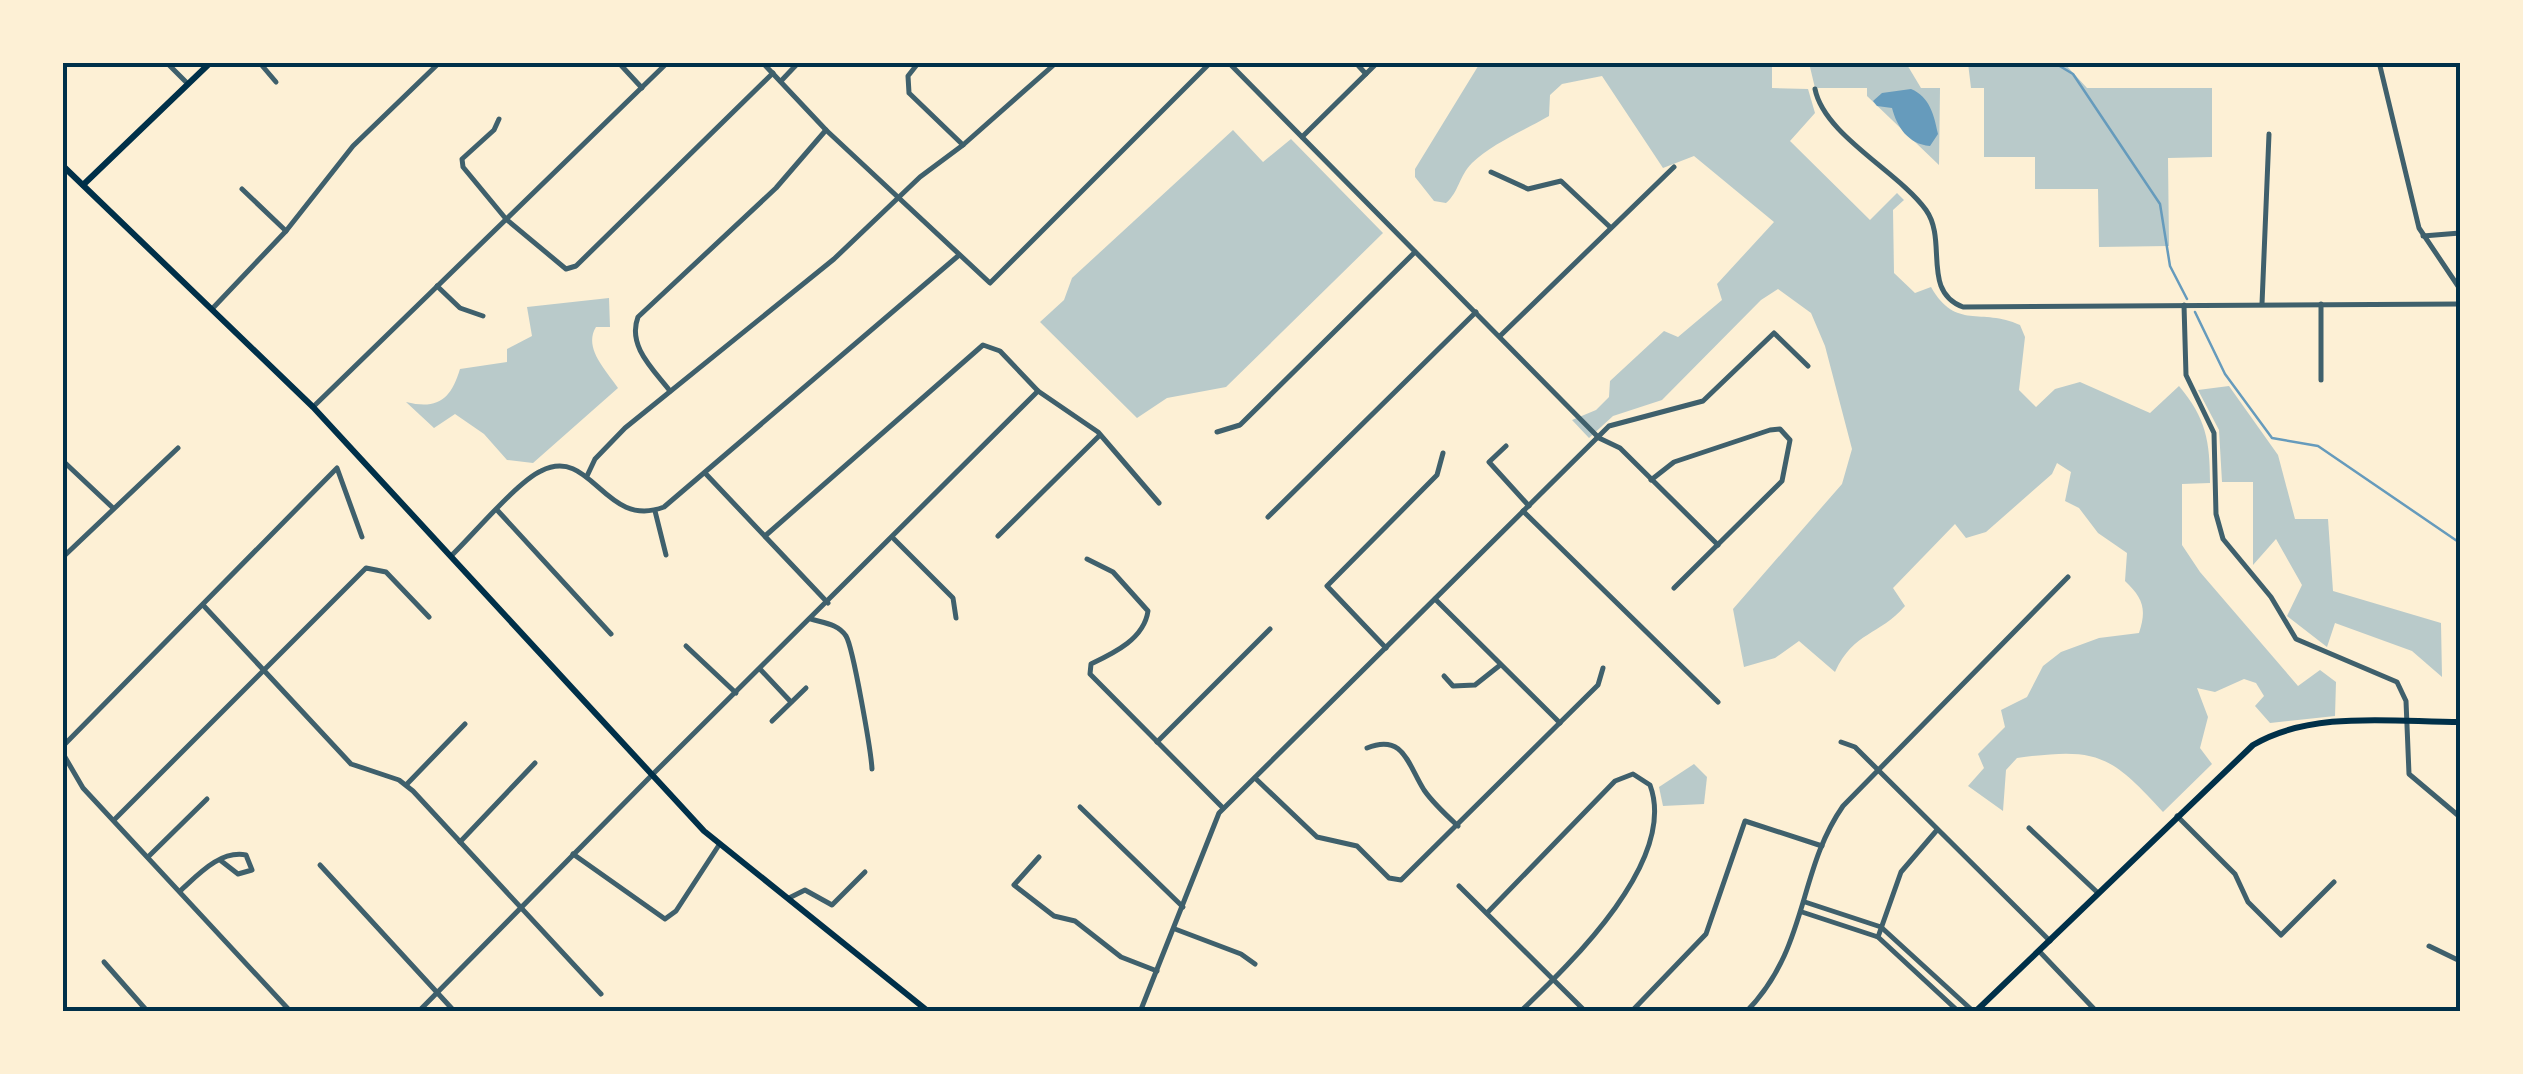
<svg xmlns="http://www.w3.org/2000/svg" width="2523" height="1074" font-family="Karla,sans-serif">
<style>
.green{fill:#b9caca}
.water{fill:#669bbc}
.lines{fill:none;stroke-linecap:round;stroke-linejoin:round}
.stream{stroke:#669bbc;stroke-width:2.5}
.minor{stroke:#3f606c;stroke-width:5}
.tertiary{stroke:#3f606c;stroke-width:5}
.secondary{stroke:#003049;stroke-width:6}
.neatline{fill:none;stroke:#003049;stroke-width:4}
</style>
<rect width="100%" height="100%" fill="#fdf0d5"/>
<g class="green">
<path d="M1480,63H1772V88L1808,89L1815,113L1790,141L1870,220L1897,193L1904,200L1893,210L1894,273L1915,293L1931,287C1956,331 1981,307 2020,325L2025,337L2019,390L2036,407L2055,389L2080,382L2150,413L2179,386C2206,418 2210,441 2210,483L2182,484V545L2200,572L2298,686L2320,670L2336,682L2335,716L2270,723L2255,706L2264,696L2256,683L2244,679L2215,692L2197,688L2208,717L2200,748L2212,764L2163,812C2110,754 2097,747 2017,758L2006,770L2003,811L1968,786L1984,768L1978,754L2005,727L2001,710L2027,697L2043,666L2061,652L2099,638L2139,633C2147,609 2143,598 2125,581L2127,553L2098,533L2079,508L2065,501L2071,472L2057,463L2052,474L1986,532L1966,538L1955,524L1893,588L1905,606C1879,636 1854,631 1835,672L1799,641L1775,658L1744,667L1733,609L1842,484L1852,449L1825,346L1811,313L1778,289L1761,300L1662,400L1613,416L1589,438L1572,420L1596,410L1609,397L1610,381L1664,331L1678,337L1722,300L1717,284L1774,222L1694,156L1663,168L1602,76L1562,84L1550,95L1549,116C1525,130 1491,144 1472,163C1459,176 1459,192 1446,203L1434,201L1415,177V169Z"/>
<polygon points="1799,63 1906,63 1921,88 1940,88 1939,165 1867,96 1867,88 1815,88 1810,67"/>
<polygon points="1968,63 2064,63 2087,88 2212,88 2212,157 2168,158 2169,246 2099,247 2098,189 2035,189 2035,157 1984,157 1984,88 1971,88"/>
<polygon points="1233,130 1263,162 1291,139 1383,233 1226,387 1167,398 1137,418 1040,322 1064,300 1072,278"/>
<path d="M609,298L610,327H596C583,348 606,370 618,388L533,463L507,460L484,434L455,414L434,428L406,402C438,410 451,399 460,369L507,362V349L532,336L527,307Z"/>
<polygon points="2229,386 2278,455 2295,519 2328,519 2333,591 2441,623 2442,677 2412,651 2335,623 2327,647 2287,616 2302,585 2276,539 2253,565 2253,482 2222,482 2219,430 2198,390"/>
<polygon points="1694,764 1707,777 1704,804 1663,806 1659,787"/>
</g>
<path class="water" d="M1911,89C1930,97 1934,115 1938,134L1930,146C1908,144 1897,127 1892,108L1877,106L1873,101L1882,93Z"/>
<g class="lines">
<g class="stream">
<polyline points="2053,62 2073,74 2160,204 2170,266 2187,299"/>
<polyline points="2195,312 2225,374 2272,438 2318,446 2460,543"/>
</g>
<g class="minor">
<polyline points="166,62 188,84"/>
<polyline points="259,62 276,82"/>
<polyline points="618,62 642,88"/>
<polyline points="762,62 826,130 990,283 1211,62"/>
<polyline points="919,62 908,76 909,93 963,145 1057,62"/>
<polyline points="1228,62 1599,438 1620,448 1718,545"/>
<polyline points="1355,62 1366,74"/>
<polyline points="781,81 799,62"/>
<path d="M1815,89C1824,135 1899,172 1926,210C1948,241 1921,291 1963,307L2460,304"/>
<polyline points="499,119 494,130 462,159 463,167 506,219 566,269 576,266 773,73"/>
<polyline points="1302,137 1378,62"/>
<polyline points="1491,172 1528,189 1561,181 1610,227"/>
<polyline points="242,189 286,231"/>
<polyline points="2423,236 2460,233"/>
<polyline points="437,286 460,308 483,316"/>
<polyline points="2262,304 2269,134"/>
<polyline points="2184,305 2186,375 2214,433 2216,514 2223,539 2271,597 2296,639 2397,682 2406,701 2409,774 2460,817"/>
<polyline points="212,309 286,231 353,146 440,62"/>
<polyline points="1500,336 1674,167"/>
<polyline points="2321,380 2321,304"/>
<path d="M670,391C653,369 627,346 638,317L776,188L826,130"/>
<polyline points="313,407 668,62"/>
<polyline points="1217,432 1240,425 1415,252"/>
<polyline points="1506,446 1489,462 1529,506"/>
<polyline points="62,460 113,508"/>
<polyline points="705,473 828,603"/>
<polyline points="587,476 595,459 625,428 834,259 920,177 963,145"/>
<polyline points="1651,480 1674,462 1770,430 1780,429 1790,440 1782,481 1674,588"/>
<polyline points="498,511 611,634"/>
<polyline points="655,511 666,555"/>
<polyline points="1523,511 1718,702"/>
<polyline points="1268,517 1476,312"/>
<polyline points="765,536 983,345 1000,351 1038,391 1098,432 1159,503"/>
<polyline points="998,536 1100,435"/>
<polyline points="894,539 953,598 956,618"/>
<path d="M451,556C473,535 517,482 541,471C592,445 604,530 664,507L958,256"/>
<polyline points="62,558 178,448"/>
<path d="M1087,559L1113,572L1148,611C1144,639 1114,653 1091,664L1090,674L1223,808"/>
<polyline points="1435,599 1560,723"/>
<polyline points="203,605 351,764 399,780 413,791 601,994"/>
<path d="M811,619C824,623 838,624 846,636C853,647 871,751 872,769"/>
<polyline points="686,646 736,693"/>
<polyline points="1386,648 1327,586 1437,475 1443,453"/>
<polyline points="760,669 791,702"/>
<polyline points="1444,676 1453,686 1475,685 1499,666"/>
<polyline points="772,721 806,688"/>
<polyline points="1157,742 1270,629"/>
<polyline points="1841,742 1855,747 2050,941"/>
<polyline points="62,747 337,468 362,537"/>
<path d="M1367,748C1404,733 1408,765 1424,790C1433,803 1446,815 1458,826"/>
<polyline points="62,752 83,788 291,1012"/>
<polyline points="652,775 1038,391"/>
<polyline points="1255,778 1317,837 1357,846 1389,878 1401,880 1598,685 1603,668"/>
<polyline points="407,784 465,724"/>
<polyline points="1080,807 1183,907"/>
<polyline points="2177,816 2235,874 2248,902 2281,935 2334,882"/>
<polyline points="114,820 366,568 386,572 429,617"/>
<polyline points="2029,828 2098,893"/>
<polyline points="460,842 535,763"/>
<polyline points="573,854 665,919 676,911 719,845"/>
<polyline points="148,857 207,799"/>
<polyline points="1039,857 1014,885 1054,916 1075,921 1121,957 1157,971"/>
<polyline points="320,865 455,1012"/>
<polyline points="1459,886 1586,1012"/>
<path d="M180,891C198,875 220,850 246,855L252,870L238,874L220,860"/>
<polyline points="789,898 805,890 832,905 865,872"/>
<polyline points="1805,902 1881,927 1974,1012"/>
<polyline points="1802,912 1878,937 1959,1012"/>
<path d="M1487,913L1615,781L1633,774L1650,785C1678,861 1571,963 1520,1012"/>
<polyline points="1175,929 1241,954 1255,964"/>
<polyline points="1878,937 1901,872 1937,830"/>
<polyline points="2429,946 2460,961"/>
<polyline points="2039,951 2097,1012"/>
<polyline points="104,962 148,1012"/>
<polyline points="1140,1012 1219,813 1609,426 1703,401 1774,333 1808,366"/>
<polyline points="1631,1012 1706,934 1745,821 1822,846"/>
<path d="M1746,1012C1809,948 1797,872 1843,806L2068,577"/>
</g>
<g class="tertiary">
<polyline points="2379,62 2419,228 2460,289"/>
<polyline points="418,1012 652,775"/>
</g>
<g class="secondary">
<polyline points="62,165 313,407 704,831 929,1012"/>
<polyline points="83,185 211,62"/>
<path d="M1975,1012L2253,745C2312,710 2393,722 2460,722"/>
</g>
</g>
<rect width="2523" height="1074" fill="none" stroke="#fdf0d5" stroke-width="130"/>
<rect x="65" y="65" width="2393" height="944" class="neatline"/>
</svg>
